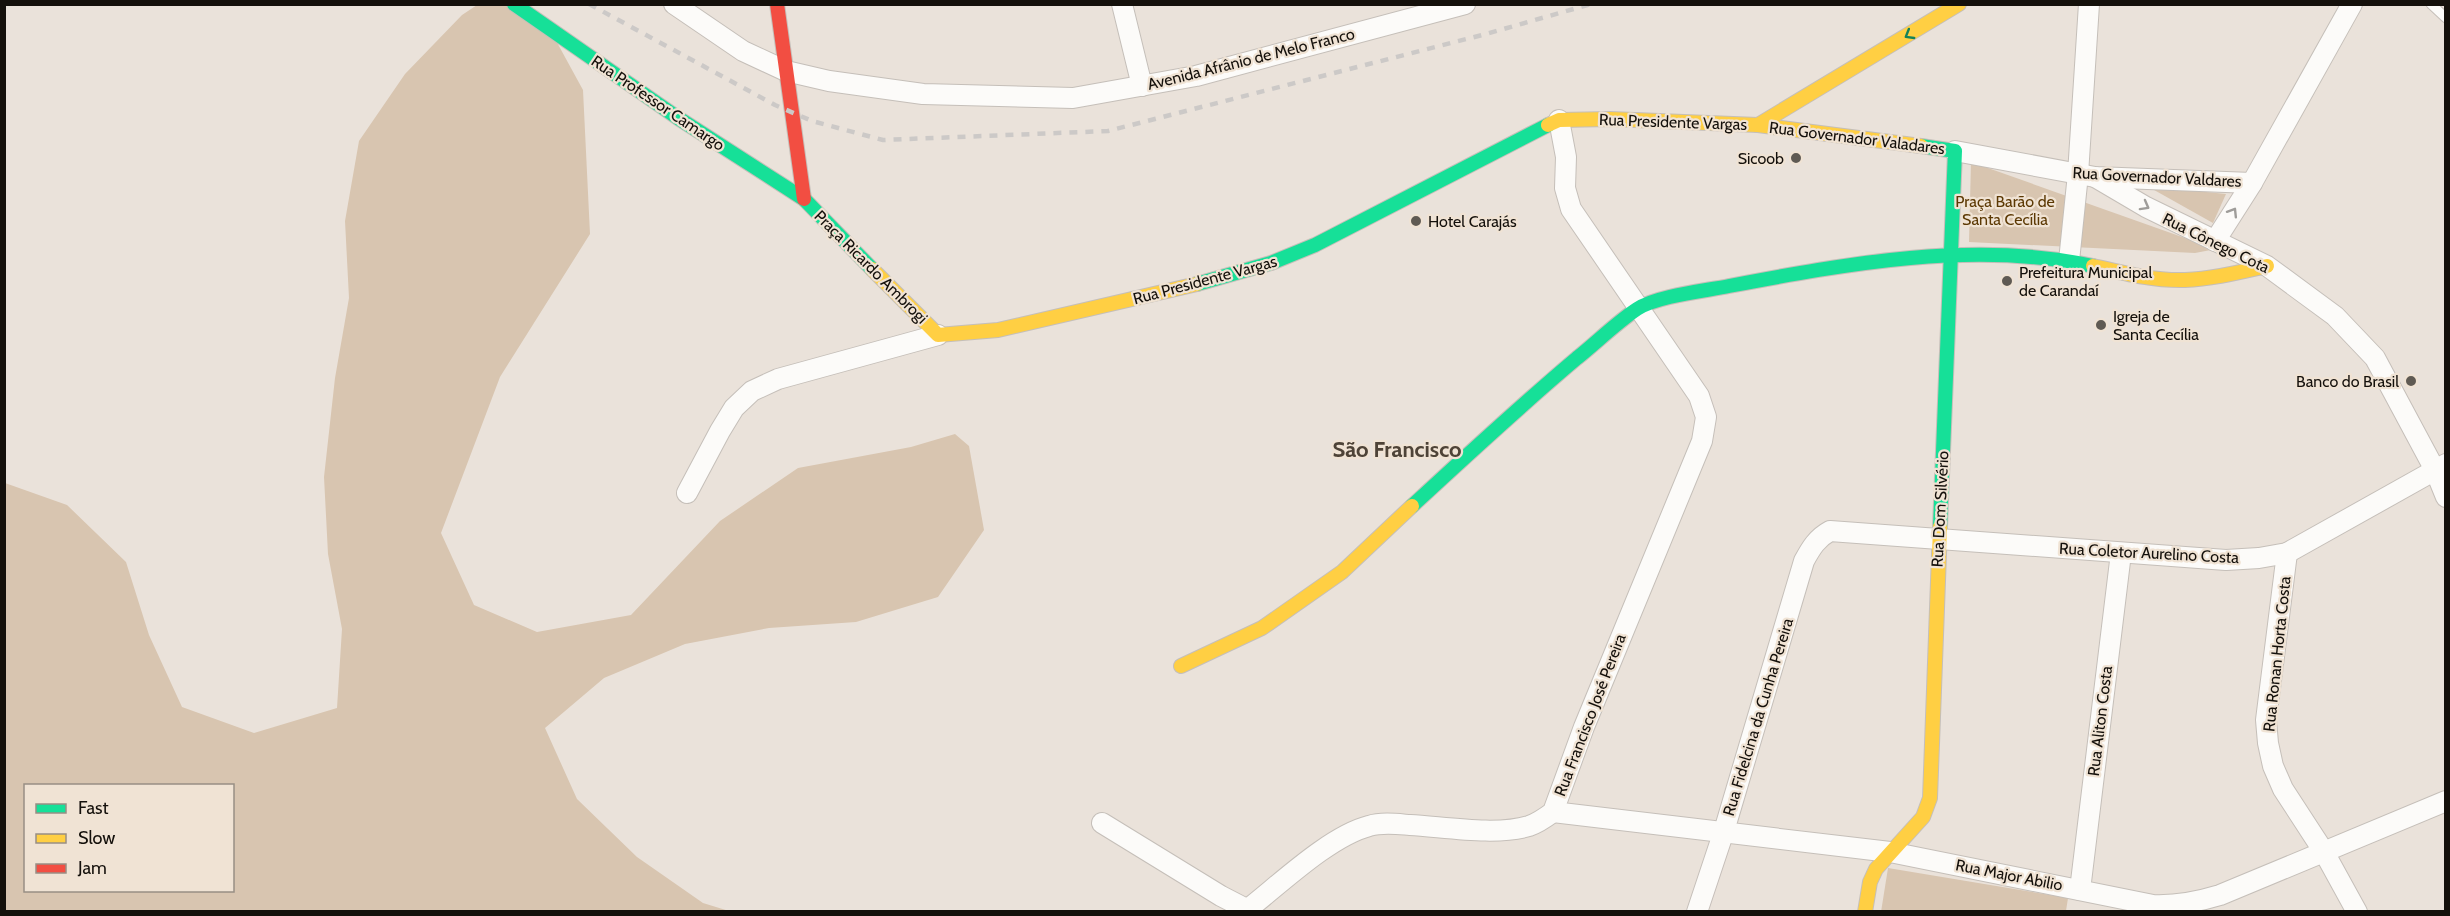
<svg xmlns="http://www.w3.org/2000/svg" width="2450" height="916" font-family="Cabin,sans-serif">
<style>
.green{fill:#d8c5b0;fill-rule:evenodd}
.lines{fill:none;stroke-linecap:round;stroke-linejoin:round}
.lane-casing{stroke:#c5bfb9;stroke-width:11}
.street-casing{stroke:#c5bfb9;stroke-width:22}
.fast-casing{stroke:#c5bfb9;stroke-width:16}
.slow-casing{stroke:#c5bfb9;stroke-width:16}
.jam-casing{stroke:#c5bfb9;stroke-width:16}
.lane{stroke:#fcfbf9;stroke-width:9}
.street{stroke:#fcfbf9;stroke-width:20}
.fast{stroke:#16e098;stroke-width:14}
.slow{stroke:#ffcf43;stroke-width:14}
.jam{stroke:#f24e42;stroke-width:14}
.rail{stroke:#ccc9c7;stroke-width:4.5;stroke-dasharray:8 8;stroke-linecap:butt}
.oneway{stroke:#158259}
.oneway2{stroke:#9f9d9a}
.poi-dot{fill:#5f5a53;stroke:#f0e3d4;stroke-width:2}
.labels{text-anchor:middle;dominant-baseline:central;stroke-width:4.5;stroke-linejoin:round;paint-order:stroke}
.street-label{font-size:16px;fill:#14100b;stroke:#f0e3d4}
.poi-label{font-size:16px;fill:#14100b;stroke:#f0e3d4;text-anchor:start}
.park-label{font-size:16px;fill:#5c3904;stroke:#f0e3d4}
.district-label{font-size:22px;font-weight:bold;fill:#4e4337;stroke:#f0e3d4}
</style>
<rect width="100%" height="100%" fill="#eae2da"/>
<g class="green">
<path d="M477,5H507L554,37L583,90L590,234L500,377L441,533L474,605L537,632L631,615L720,521L798,468L911,447L955,434L969,446L984,530L938,597L856,622L769,628L685,644L604,678L545,728L577,799L637,857L703,903L729,911L5,912V483L67,505L126,562L149,635L182,707L254,733L337,708L342,629L328,554L324,477L335,378L349,298L345,221L359,141L405,74L462,15ZM26,786H232V890H26Z"/>
<polygon points="1971,162 2216,249 2195,253 1969,242"/>
<polygon points="2147,186 2226,194 2213,223"/>
<polygon points="1888,868 2068,898 2066,911 1881,912"/>
</g>
<g class="lines">
<defs>
<polyline id="lane" points="2431,4 2446,18"/>
<g id="street">
<polyline points="674,4 743,51 786,71 829,81 923,94 1073,98 1196,76 1465,4"/>
<polyline points="1122,4 1142,86"/>
<polyline points="1955,151 2095,177 2252,183"/>
<polyline points="2095,177 2146,207 2267,266 2335,316 2375,358 2435,470 2446,497"/>
<polyline points="2215,241 2252,183 2352,4"/>
<polyline points="2069,261 2078,174 2089,4"/>
<polyline points="687,493 720,431 734,408 752,391 778,379 938,335"/>
<polyline points="2287,553 2266,720 2268,743 2273,766 2283,789 2324,852 2357,912"/>
<path d="M1553,812L1890,852L2153,905C2177,906 2197,902 2220,895L2446,801"/>
<polyline points="1102,823 1221,896 1252,912"/>
<polyline points="2080,890 2121,553"/>
<path d="M1248,909C1280,884 1330,836 1369,826C1382,822 1397,824 1410,825C1445,827 1496,836 1529,826C1538,823 1545,818 1553,812L1584,727L1702,441L1706,417L1699,396L1571,209L1565,188L1566,157L1559,120"/>
<path d="M1697,912L1724,831L1804,561C1811,548 1817,538 1830,531L2226,560L2259,558L2287,553L2446,464"/>
</g>
<g id="fast">
<polyline points="514,4 678,118 804,199 872,269"/>
<polyline points="1921,146 1955,151 1940,527"/>
<polyline points="1197,284 1271,263 1315,245 1548,125"/>
<path d="M1412,506C1466,456 1520,406 1577,358C1597,342 1616,323 1637,309C1657,296 1704,291 1729,286C1846,264 1974,240 2093,266"/>
</g>
<g id="slow">
<polyline points="1548,125 1559,120 1610,119 1758,125 1921,146"/>
<polyline points="1758,125 1959,4"/>
<path d="M2093,266C2123,273 2154,281 2185,280C2213,279 2240,272 2267,266"/>
<polyline points="872,269 938,335 998,330 1197,284"/>
<polyline points="1181,666 1262,628 1342,572 1412,506"/>
<polyline points="1865,912 1870,882 1876,869 1923,817 1930,798 1940,527"/>
</g>
<polyline id="jam" points="777,4 804,199"/>
</defs>
<use href="#lane" class="lane-casing"/>
<use href="#street" class="street-casing"/>
<use href="#fast" class="fast-casing"/>
<use href="#slow" class="slow-casing"/>
<use href="#jam" class="jam-casing"/>
<use href="#lane" class="lane"/>
<use href="#street" class="street"/>
<use href="#fast" class="fast"/>
<use href="#slow" class="slow"/>
<use href="#jam" class="jam"/>
<polyline class="rail" points="589,4 775,105 812,121 883,140 1108,131 1486,34 1591,4"/>
</g>
<defs><path id="oneway-chevron" d="M-2-3.5L2.5 0L-2 3.5" fill="none" stroke-width="1.6" stroke-linecap="round" stroke-linejoin="round" transform="scale(1.5)"/></defs>
<use class="oneway" href="#oneway-chevron" transform="translate(1909 35) rotate(149)"/>
<g class="oneway2">
<use href="#oneway-chevron" transform="translate(2145 206) rotate(29)"/>
<use href="#oneway-chevron" transform="translate(2233 212) rotate(-58)"/>
</g>
<g class="poi-dot">
<circle cx="1796" cy="158" r="6"/>
<circle cx="1416" cy="221" r="6"/>
<circle cx="2007" cy="281" r="6"/>
<circle cx="2101" cy="325" r="6"/>
<circle cx="2411" cy="381" r="6"/>
</g>
<g class="labels">
<g class="street-label">
<text transform="translate(1251 59) rotate(-14)">Avenida Afrânio de Melo Franco</text>
<text transform="translate(658 103) rotate(34)">Rua Professor Camargo</text>
<text transform="translate(1673 122) rotate(2)">Rua Presidente Vargas</text>
<text transform="translate(1857 138) rotate(7)">Rua Governador Valadares</text>
<text transform="translate(2157 177) rotate(3)">Rua Governador Valdares</text>
<text transform="translate(2216 243) rotate(26)">Rua Cônego Cota</text>
<text transform="translate(871 267) rotate(45)">Praça Ricardo Ambrogi</text>
<text transform="translate(1205 280) rotate(-15)">Rua Presidente Vargas</text>
<text transform="translate(1940 509) rotate(-87)">Rua Dom Silvério</text>
<text transform="translate(2149 553) rotate(3)">Rua Coletor Aurelino Costa</text>
<text transform="translate(2277 654) rotate(-84)">Rua Ronan Horta Costa</text>
<text transform="translate(1590 715) rotate(-69)">Rua Francisco José Pereira</text>
<text transform="translate(1758 717) rotate(-73)">Rua Fidelcina da Cunha Pereira</text>
<text transform="translate(2100 721) rotate(-83)">Rua Aliton Costa</text>
<text transform="translate(2009 875) rotate(11)">Rua Major Abilio</text>
</g>
<g class="poi-label">
<text x="1784" y="158" text-anchor="end">Sicoob</text>
<text x="1428" y="221">Hotel Carajás</text>
<text x="2019" y="272">Prefeitura Municipal<tspan x="2019" dy="18">de Carandaí</tspan></text>
<text x="2113" y="316">Igreja de<tspan x="2113" dy="18">Santa Cecília</tspan></text>
<text x="2399" y="381" text-anchor="end">Banco do Brasil</text>
</g>
<g class="park-label">
<text x="2005" y="201">Praça Barão de<tspan x="2005" dy="18">Santa Cecília</tspan></text>
</g>
<g class="district-label">
<text x="1397" y="449">São Francisco</text>
</g>
</g>
<rect width="2450" height="916" fill="none" stroke="#14100b" stroke-width="12"/>
<rect x="24" y="784" width="210" height="108" fill="#f0e3d4" stroke="#988f84" stroke-width="1.5"/>
<rect x="36" y="804" width="30" height="9" fill="#16e098" stroke="#988f84" stroke-width="1.5"/>
<text x="78" y="814" font-size="18" fill="#14100b">Fast</text>
<rect x="36" y="834" width="30" height="9" fill="#ffcf43" stroke="#988f84" stroke-width="1.5"/>
<text x="78" y="844" font-size="18" fill="#14100b">Slow</text>
<rect x="36" y="864" width="30" height="9" fill="#f24e42" stroke="#988f84" stroke-width="1.5"/>
<text x="78" y="874" font-size="18" fill="#14100b">Jam</text>
</svg>
